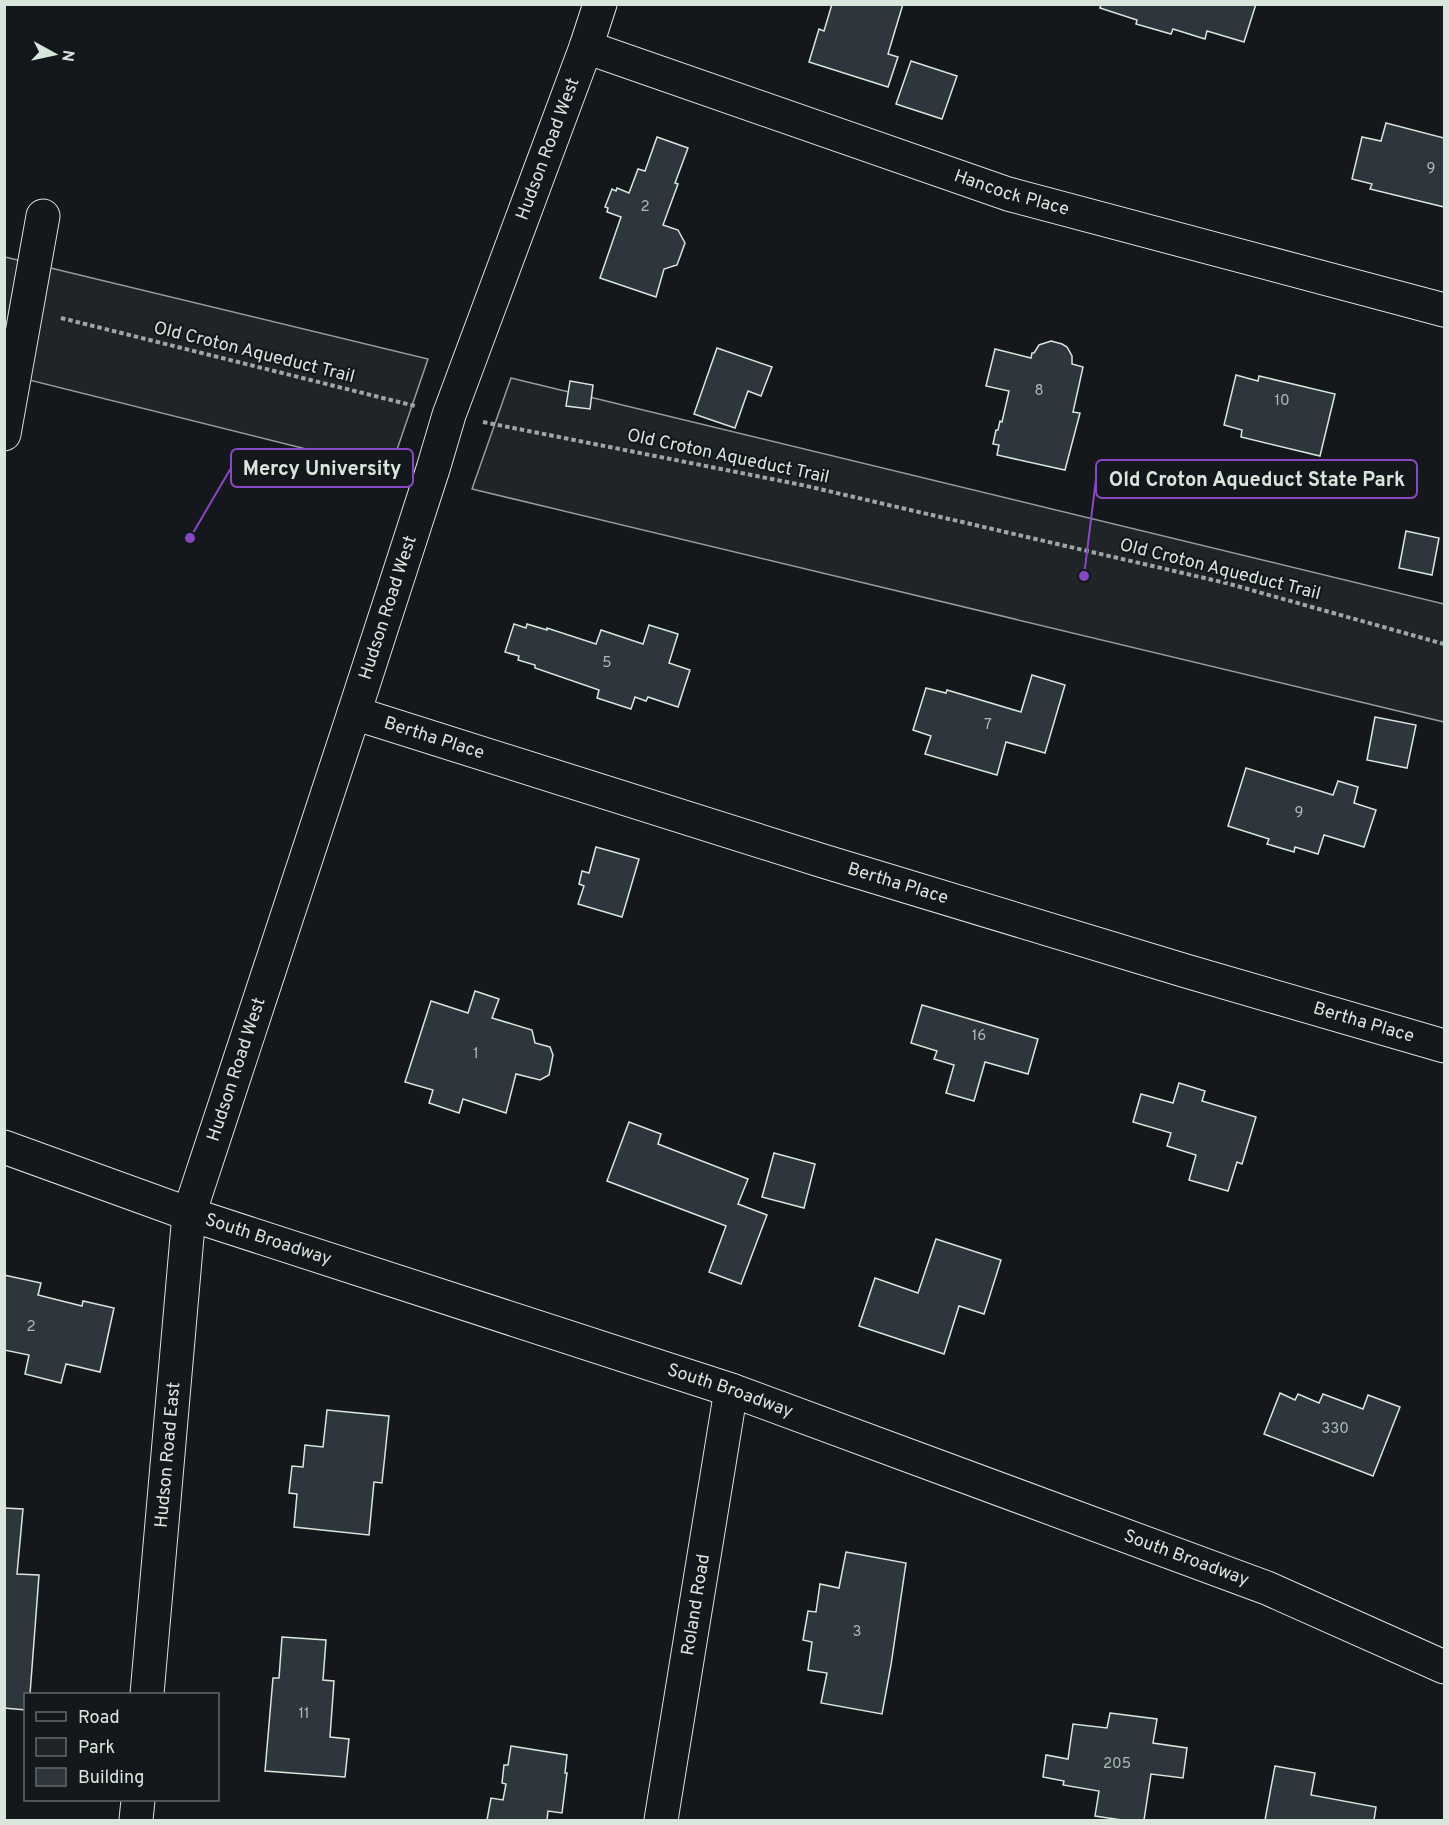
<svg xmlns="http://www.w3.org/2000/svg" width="1449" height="1825" font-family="Overpass,sans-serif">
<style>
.green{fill:#202428;stroke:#939e99;stroke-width:1.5}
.building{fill:#2c363c;stroke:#d8e6dc;stroke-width:1.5}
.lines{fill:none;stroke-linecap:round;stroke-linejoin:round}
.street-casing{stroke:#d8e6dc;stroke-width:35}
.primary-casing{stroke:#d8e6dc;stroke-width:35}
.path{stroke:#9da8a2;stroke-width:4;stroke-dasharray:4.5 3;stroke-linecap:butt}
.street{stroke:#14181c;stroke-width:33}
.primary{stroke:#14181c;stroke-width:33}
.labels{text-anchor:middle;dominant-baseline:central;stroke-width:4.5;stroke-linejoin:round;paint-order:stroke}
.number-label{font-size:15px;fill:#adbab4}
.street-label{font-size:18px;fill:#d8e6dc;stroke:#14181c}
.leader{fill:none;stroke:#8948c3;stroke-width:2}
.callout-dot{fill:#8948c3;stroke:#14181c;stroke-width:2}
.callout{fill:#14181c;stroke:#8948c3;stroke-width:2}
.callout-label{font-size:20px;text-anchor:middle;font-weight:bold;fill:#d8e6dc}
</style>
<rect width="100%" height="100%" fill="#14181c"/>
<g class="green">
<polygon points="5,257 428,359 390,470 5,374"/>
<polygon points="511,378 1444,604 1444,722 472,489"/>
</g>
<g class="building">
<polygon points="832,4 903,4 888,54 898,57 888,87 809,62 819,29 824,31"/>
<polygon points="1101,4 1256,4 1244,42 1207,31 1205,39 1173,29 1171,34 1136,24 1137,20 1100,8"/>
<polygon points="911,61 957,76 942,119 896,104"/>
<polygon points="1386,123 1444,138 1444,207 1370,189 1372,184 1352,179 1362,137 1381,141"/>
<polygon points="657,137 688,148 675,183 678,184 663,225 678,230 685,243 677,265 664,269 656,297 600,278 621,217 607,212 608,208 605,207 612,189 616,191 617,188 629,193 638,169 645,171"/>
<polygon points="1051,341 1062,344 1067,347 1072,356 1072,364 1083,367 1073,412 1080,413 1065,470 997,455 999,445 993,444 996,430 998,430 1000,421 1002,422 1009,391 986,386 995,349 1031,358 1032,353 1034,353 1039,345"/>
<polygon points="717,348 772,367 761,396 748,391 735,428 694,414"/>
<polygon points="1236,375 1258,381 1259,376 1335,394 1320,456 1241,437 1242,430 1224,425"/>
<polygon points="570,381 593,385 590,409 566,406"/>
<polygon points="1406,531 1439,538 1432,575 1399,568"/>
<polygon points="514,624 526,628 527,624 547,630 547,628 596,644 601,630 643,644 649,625 678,634 669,663 690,670 678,707 648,697 646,701 635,697 631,709 597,698 599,690 535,668 535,665 518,660 519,656 505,652"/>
<polygon points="1032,675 1065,685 1045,753 1006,742 997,775 925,754 931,736 913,730 926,688 946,693 947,690 1021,712"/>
<polygon points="1375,717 1416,725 1407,768 1367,760"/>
<polygon points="1246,768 1333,795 1338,781 1358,787 1354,803 1376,810 1364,847 1324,835 1318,854 1295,847 1294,852 1267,844 1269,839 1228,826"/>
<polygon points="596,847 639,859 622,917 578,904 584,886 579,884 582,871 589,873"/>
<polygon points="475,991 499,999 492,1018 532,1030 535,1043 550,1047 553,1055 549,1075 540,1080 516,1074 506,1113 463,1099 459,1113 429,1103 433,1090 405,1082 431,1001 468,1013"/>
<polygon points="922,1005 1038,1039 1028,1074 985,1062 974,1101 946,1093 954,1065 934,1059 937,1051 911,1043"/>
<polygon points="1179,1083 1205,1091 1202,1101 1256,1117 1242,1164 1237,1162 1228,1191 1189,1180 1196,1155 1167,1146 1171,1133 1133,1122 1141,1094 1173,1103"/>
<polygon points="629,1122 661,1134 658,1144 748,1179 738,1204 767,1215 741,1284 709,1272 726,1226 607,1181"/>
<polygon points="774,1153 815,1164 804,1208 762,1197"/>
<polygon points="936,1239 1001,1260 984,1314 959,1306 944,1354 859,1326 875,1278 918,1293"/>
<polygon points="4,1275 41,1283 38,1295 82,1306 83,1301 114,1308 100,1372 66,1364 61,1383 25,1374 29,1355 4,1350"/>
<polygon points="1280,1393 1295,1400 1298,1394 1319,1403 1323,1394 1363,1409 1368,1395 1400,1407 1373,1476 1264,1434"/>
<polygon points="327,1410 389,1416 382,1483 374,1482 369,1535 294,1527 297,1494 289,1493 292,1466 303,1467 305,1445 323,1447"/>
<polygon points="4,1508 23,1509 17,1574 39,1575 30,1694 26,1694 26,1710 4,1708"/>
<polygon points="846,1552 906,1563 891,1665 882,1714 821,1703 827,1673 808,1670 812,1642 803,1640 808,1611 816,1612 820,1584 839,1588"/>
<polygon points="282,1637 326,1640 323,1680 334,1681 330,1737 349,1739 345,1777 265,1771 273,1678 279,1678"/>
<polygon points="1110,1713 1157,1719 1153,1743 1187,1748 1183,1778 1151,1774 1144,1820 1122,1820 1095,1816 1099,1791 1063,1785 1064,1781 1043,1777 1046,1755 1068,1759 1073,1724 1107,1728"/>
<polygon points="511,1746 567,1755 565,1773 567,1773 562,1813 548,1811 547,1820 487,1820 491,1798 503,1800 506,1784 502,1783 504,1765 508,1765"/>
<polygon points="1275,1766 1315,1773 1311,1795 1376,1807 1374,1820 1265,1820"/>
</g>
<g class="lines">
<defs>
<g id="street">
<path id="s1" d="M586,47L1008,194L1444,310"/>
<polyline points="4,434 43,216"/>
<path id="s2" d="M354,713L823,861L1186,971L1444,1046"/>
<path id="s3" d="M147,1694L189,1214L354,713L433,469L449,415L586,47L600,4"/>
<polyline points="136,1820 138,1800"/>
<path id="s4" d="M661,1820L731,1390"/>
</g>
<g id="primary">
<path id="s5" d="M4,1147L189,1214L731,1390L1267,1588L1444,1667"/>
</g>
</defs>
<use href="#street" class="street-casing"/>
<use href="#primary" class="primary-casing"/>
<g class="path">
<polyline points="61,318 415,406"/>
<polyline points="483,422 802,485 1226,583 1444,644"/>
</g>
<use href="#street" class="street"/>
<use href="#primary" class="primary"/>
</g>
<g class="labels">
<g class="number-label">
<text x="1431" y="169">9</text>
<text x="645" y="207">2</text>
<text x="1039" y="391">8</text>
<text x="1282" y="401">10</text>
<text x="607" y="663">5</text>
<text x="988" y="725">7</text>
<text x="1299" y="813">9</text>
<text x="979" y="1036">16</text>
<text x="476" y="1054">1</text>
<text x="31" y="1327">2</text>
<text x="1335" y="1429">330</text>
<text x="857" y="1632">3</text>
<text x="304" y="1714">11</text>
<text x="1117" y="1764">205</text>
</g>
<g class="street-label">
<text stroke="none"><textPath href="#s3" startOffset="1606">Hudson Road West</textPath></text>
<text stroke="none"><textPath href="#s1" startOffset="450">Hancock Place</textPath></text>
<text transform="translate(254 353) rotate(14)">Old Croton Aqueduct Trail</text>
<text transform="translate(728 457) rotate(12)">Old Croton Aqueduct Trail</text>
<text transform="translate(1220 570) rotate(14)">Old Croton Aqueduct Trail</text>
<text stroke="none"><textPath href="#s3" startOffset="1120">Hudson Road West</textPath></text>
<text stroke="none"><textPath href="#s2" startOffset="84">Bertha Place</textPath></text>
<text stroke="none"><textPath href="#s2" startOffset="570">Bertha Place</textPath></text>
<text stroke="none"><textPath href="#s2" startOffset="1056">Bertha Place</textPath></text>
<text stroke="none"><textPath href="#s3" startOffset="634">Hudson Road West</textPath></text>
<text stroke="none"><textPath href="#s5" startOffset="280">South Broadway</textPath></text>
<text stroke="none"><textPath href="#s5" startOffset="766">South Broadway</textPath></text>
<text stroke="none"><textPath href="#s3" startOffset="240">Hudson Road East</textPath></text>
<text stroke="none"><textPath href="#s5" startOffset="1252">South Broadway</textPath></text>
<text stroke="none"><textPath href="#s4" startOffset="218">Roland Road</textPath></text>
</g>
</g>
<path class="leader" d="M190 538L231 468M1084 576L1096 479"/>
<g class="callout-dot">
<circle cx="190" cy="538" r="6"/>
<circle cx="1084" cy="576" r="6"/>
</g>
<g class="callout">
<rect x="231" y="449" width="182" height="38" rx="6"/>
<rect x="1096" y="460" width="321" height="38" rx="6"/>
</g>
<g class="callout-label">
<text x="322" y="475">Mercy University</text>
<text x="1257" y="486">Old Croton Aqueduct State Park</text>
</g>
<rect width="1449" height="1825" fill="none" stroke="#d8e6dc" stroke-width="12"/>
<rect x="24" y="1693" width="195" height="108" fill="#14181c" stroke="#626a69" stroke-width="1.5"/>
<rect x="36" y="1712" width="30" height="9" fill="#14181c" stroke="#626a69" stroke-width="1.5"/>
<text x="78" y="1723" font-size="18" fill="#d8e6dc">Road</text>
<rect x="36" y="1738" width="30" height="18" fill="#202428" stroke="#626a69" stroke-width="1.5"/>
<text x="78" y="1753" font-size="18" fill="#d8e6dc">Park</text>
<rect x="36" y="1768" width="30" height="18" fill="#2c363c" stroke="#626a69" stroke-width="1.5"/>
<text x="78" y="1783" font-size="18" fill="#d8e6dc">Building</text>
<g transform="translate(54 54) rotate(98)" stroke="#14181c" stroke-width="4.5" paint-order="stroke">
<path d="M0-4.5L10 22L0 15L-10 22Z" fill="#d8e6dc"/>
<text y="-9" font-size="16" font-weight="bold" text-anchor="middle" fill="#d8e6dc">N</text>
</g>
</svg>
